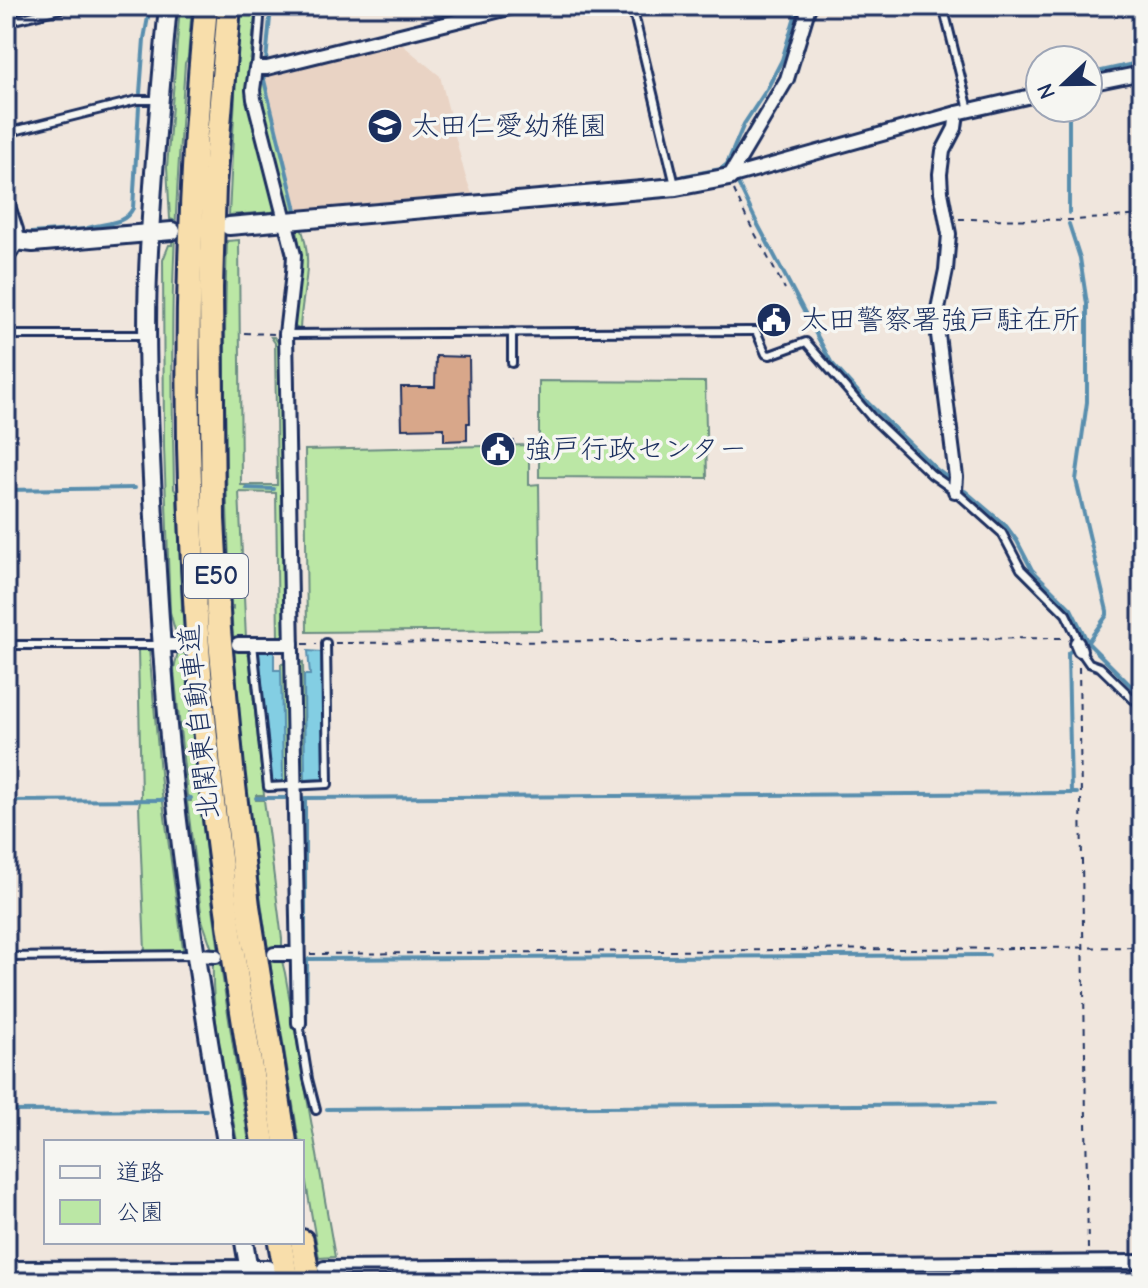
<svg xmlns="http://www.w3.org/2000/svg" width="1148" height="1288" font-family="'Comic Neue','Klee One',sans-serif">
<style>
.built{fill:#e9d3c4}
.green{fill:#bbe7a5;stroke:#6b8b82;stroke-width:2}
.water{fill:#83cee3;stroke:#598eae;stroke-width:2}
.lines{fill:none;stroke-linecap:round;stroke-linejoin:round}
.stream{stroke:#598eae;stroke-width:4}
.building{fill:#d8a78a;stroke:#1b2f5e;stroke-width:2}
.service-casing{stroke:#1b2f5e;stroke-width:12}
.minor-casing{stroke:#1b2f5e;stroke-width:18}
.tertiary-casing{stroke:#1b2f5e;stroke-width:22}
.motorway-casing{stroke:#1b2f5e;stroke-width:28}
.path{stroke:#1b2f5e;stroke-width:2;stroke-dasharray:6 6;stroke-linecap:butt}
.service{stroke:#f6f6f2;stroke-width:6}
.minor{stroke:#f6f6f2;stroke-width:12}
.tertiary{stroke:#f6f6f2;stroke-width:16}
.motorway{stroke:#f8deab;stroke-width:22}
.labels{text-anchor:middle;dominant-baseline:central;stroke-width:7;stroke-linejoin:round;paint-order:stroke}
.shield{fill:#f6f6f2;stroke:#5d6b8a;stroke-width:2}
.shield-label{font-size:26px;font-weight:bold;fill:#1b2f5e}
.poi-label{font-size:28px;fill:#1b2f5e;stroke:#f6f6f2;text-anchor:start}
.street-label{font-size:28px;fill:#1b2f5e;stroke:#f6f6f2}
</style>
<rect width="100%" height="100%" fill="#f0e6dd"/>
<filter id="ink" filterUnits="userSpaceOnUse"><feTurbulence type="fractalNoise" baseFrequency=".0125" numOctaves="2"/><feDisplacementMap in="SourceGraphic" scale="16" xChannelSelector="R" yChannelSelector="G"/><feConvolveMatrix kernelMatrix="1 2 1 2 8 2 1 2 1" color-interpolation-filters="sRGB"/></filter>
<g filter="url(#ink)">
<polygon class="built" points="399,42 440,76 465,175 472,194 296,210 263,76"/>
<g class="green">
<path d="M180,6H192L188,58L185,63C180,138 175,213 173,288C171,355 173,422 174,489L177,493L182,608L181,612L183,613C196,790 218,967 249,1142H237C227,1083 211,1022 213,962H216L215,951L212,949L202,920L187,801H191V797L187,796L174,670L178,651H181V640L177,638L170,612L164,447L163,260L169,245H172L173,220L170,219L167,167Z"/>
<polygon points="242,6 256,6 247,95 276,210 272,212 229,215 236,75"/>
<polygon points="263,76 296,210 290,211 289,208 258,84"/>
<path d="M301,227C315,266 301,291 300,330L294,326C298,290 302,263 297,228Z"/>
<path d="M239,240L241,485H277L275,343L271,337H274L279,343L285,637L278,639L276,493L239,492L246,638H238V649H245L249,655L264,795H256V800H264L282,939V949L274,960L282,961L285,973L335,1257L319,1258L302,1160V1142H299L265,931L249,815L241,738L231,610L233,609V606H231C225,484 223,363 227,241Z"/>
<polygon points="539,381 705,382 707,478 539,477"/>
<polygon points="529,445 529,485 539,484 541,630 307,632 305,450"/>
<polygon points="149,649 162,795 183,949 180,953 145,952 139,806 141,796 138,650"/>
<polygon points="303,662 305,780 301,780 298,664"/>
<polygon points="286,663 288,782 283,782 281,664"/>
</g>
<g class="water">
<polygon points="308,651 321,652 324,779 305,780 304,675 310,675"/>
<polygon points="259,652 274,652 274,670 281,670 283,782 271,781"/>
</g>
<g class="lines">
<g class="stream">
<polyline points="266,61 271,6"/>
<polyline points="1088,74 1142,62"/>
<polyline points="263,76 296,210 296,213 301,212"/>
<polyline points="140,93 144,39 150,6"/>
<polyline points="684,176 721,169 727,164 744,124 767,89 782,60 798,6"/>
<polyline points="736,179 757,223 831,362 870,405 936,469 947,477"/>
<polyline points="525,192 670,179"/>
<polyline points="1069,213 1069,108"/>
<polyline points="170,223 173,222"/>
<polyline points="1069,224 1080,258 1087,304 1087,402 1076,480 1107,611 1107,615 1087,643"/>
<path d="M88,228C105,222 124,226 133,208L139,107"/>
<polyline points="31,233 125,226"/>
<polyline points="246,488 274,489"/>
<polyline points="6,490 135,488"/>
<polyline points="965,491 1006,526 1017,541 1032,570 1071,609 1088,643 1134,689 1142,693"/>
<polyline points="1071,793 1068,653 1072,650"/>
<polyline points="256,798 285,798"/>
<polyline points="187,799 191,798"/>
<polyline points="6,801 163,800"/>
<polyline points="305,943 305,798 1077,793"/>
<polyline points="306,1026 307,962 309,959 989,955"/>
<polyline points="327,1109 993,1104"/>
<polyline points="6,1111 206,1110"/>
</g>
</g>
<polygon class="building" points="436,356 469,357 470,423 467,423 467,440 444,441 444,428 402,429 401,387 435,387"/>
<g class="lines">
<defs>
<g id="service">
<polyline points="632,6 675,185"/>
<polyline points="943,6 969,110"/>
<polyline points="6,22 72,6"/>
<polyline points="256,68 261,6"/>
<polyline points="6,133 137,100 159,100"/>
<polyline points="512,332 512,363"/>
<polyline points="286,334 750,331 756,331 766,354 770,355 806,342 871,417 931,474 955,491 1002,533 1021,569 1066,614 1076,635 1077,643"/>
<polyline points="6,335 144,335"/>
<polyline points="253,644 268,787 328,784 326,643"/>
<polyline points="6,645 158,645"/>
<polyline points="1080,650 1089,663 1100,667 1133,699 1142,704"/>
<polyline points="6,957 195,955"/>
<polyline points="299,1023 308,1079 316,1110"/>
</g>
<g id="minor">
<polyline points="1088,84 1142,73"/>
<polyline points="729,177 957,113 1040,94"/>
<polyline points="729,177 787,79 809,6"/>
<polyline points="955,491 956,477 938,335 938,309 946,270 949,234 941,192 940,174 943,151 955,128 957,113"/>
<polyline points="1077,643 1080,650"/>
<polyline points="238,644 292,644"/>
<polyline points="162,645 181,645"/>
<polyline points="274,954 297,954"/>
<polyline points="195,955 216,956"/>
<polyline points="299,1023 286,334 293,273 294,255 254,99 253,90 256,68 267,68 517,6"/>
<polyline points="324,1268 1142,1262"/>
</g>
<g id="tertiary">
<path d="M168,6C161,82 154,158 150,235C143,335 150,436 155,537C159,607 163,677 170,747C183,880 203,1011 226,1142"/>
<polyline points="6,206 14,230 16,241 6,255"/>
<polyline points="229,226 676,187 729,177"/>
<polyline points="16,241 33,243 172,231"/>
<polyline points="244,1242 251,1282"/>
<polyline points="6,1270 267,1269"/>
</g>
<g id="motorway">
<path d="M206,6C186,215 183,424 197,633C209,804 235,973 263,1142"/>
<polyline points="229,6 214,185 211,288 213,519 219,630 232,768 248,906 285,1142"/>
<polyline points="302,1241 309,1282"/>
<polyline points="280,1242 287,1282"/>
</g>
</defs>
<use href="#service" class="service-casing"/>
<use href="#minor" class="minor-casing"/>
<use href="#tertiary" class="tertiary-casing"/>
<use href="#motorway" class="motorway-casing"/>
<g class="path">
<polyline points="734,190 746,217 785,289"/>
<polyline points="959,219 1076,220 1142,215"/>
<polyline points="244,333 275,334"/>
<polyline points="513,446 514,439"/>
<polyline points="335,643 1065,638"/>
<polyline points="303,644 317,644"/>
<polyline points="1079,667 1088,1249"/>
<polyline points="310,954 1142,947"/>
</g>
<use href="#service" class="service"/>
<use href="#minor" class="minor"/>
<use href="#tertiary" class="tertiary"/>
<use href="#motorway" class="motorway"/>
</g>
</g>
<defs>
<symbol id="school-disc" viewBox="-11 -11 22 22"><circle r="9.5" fill="#1b2f5e" stroke="#f6f6f2"/><path d="M0-5L7-2L0 1L-7-2ZM-4 1L0 2.5L4 1V4Q0 6-4 4Z" fill="#fff"/></symbol>
<symbol id="civic-disc" viewBox="-11 -11 22 22"><circle r="9.5" fill="#1b2f5e" stroke="#f6f6f2"/><path d="M-.6-6.5H3V-4.5H.6V-3L4-1V1h2V6H-6V1h2V-1L-.6-3ZM-1.2 2.5V6h2.4V2.5Z" fill="#fff"/></symbol>
</defs>
<g fill-rule="evenodd">
<use href="#school-disc" x="365" y="106" width="40" height="40"/>
<use href="#civic-disc" x="754" y="300" width="40" height="40"/>
<use href="#civic-disc" x="478" y="429" width="40" height="40"/>
</g>
<g class="labels">
<rect class="shield" x="184" y="554" width="64" height="44" rx="6"/>
<g class="shield-label">
<text x="216" y="576">E50</text>
</g>
<g class="poi-label">
<text x="411" y="126">太田仁愛幼稚園</text>
<text x="800" y="320">太田警察署強戸駐在所</text>
<text x="524" y="449">強戸行政センター</text>
</g>
<g class="street-label">
<text transform="translate(199 722) rotate(-96)">北関東自動車道</text>
</g>
</g>
<rect width="1148" height="1288" fill="none" stroke="#f6f6f2" stroke-width="32"/>
<rect x="16" y="16" width="1116" height="1256" fill="none" stroke="#1b2f5e" stroke-width="3" filter="url(#ink)"/>
<rect x="44" y="1140" width="260" height="104" fill="#f6f6f2" stroke="#9ea6b7" stroke-width="2"/>
<rect x="60" y="1166" width="40" height="12" fill="#f6f6f2" stroke="#9ea6b7" stroke-width="2"/>
<text x="116" y="1180" font-size="24" fill="#1b2f5e">道路</text>
<rect x="60" y="1200" width="40" height="24" fill="#bbe7a5" stroke="#9ea6b7" stroke-width="2"/>
<text x="116" y="1220" font-size="24" fill="#1b2f5e">公園</text>
<g transform="translate(1064 84) rotate(248)"><circle r="38" fill="#f6f6f2" stroke="#9ea6b7" stroke-width="2"/>
<path d="M0-6L14 30L0 20L-14 30Z" fill="#1b2f5e"/>
<text y="-12" font-size="22" font-weight="bold" text-anchor="middle" fill="#1b2f5e">N</text>
</g>
</svg>
